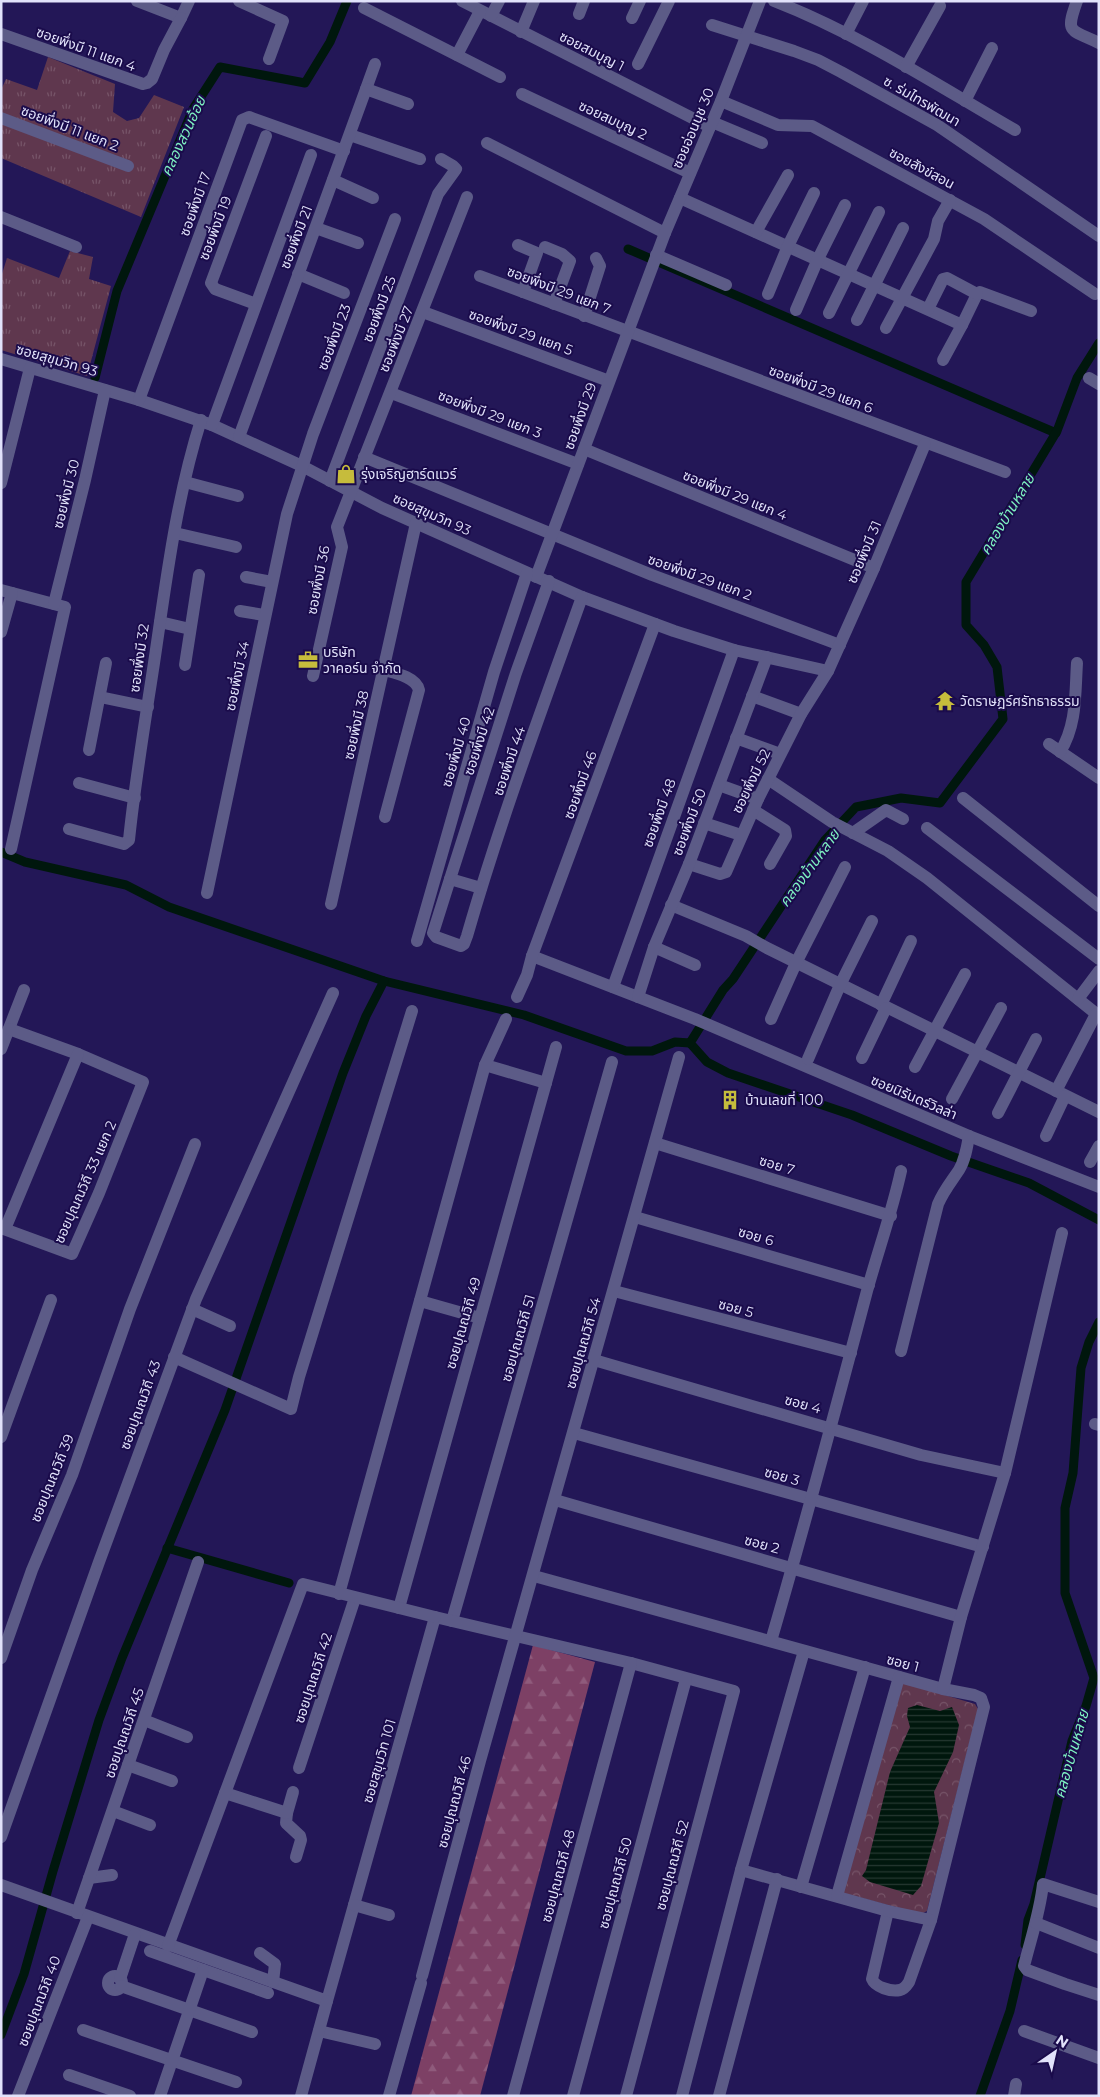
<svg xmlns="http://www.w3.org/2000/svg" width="1100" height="2097" font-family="Montserrat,'Noto Sans Thai',sans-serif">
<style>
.grass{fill:url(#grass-tufts)}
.forest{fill:url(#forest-firs)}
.park{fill:url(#park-crowns)}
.water{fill:url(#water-rules)}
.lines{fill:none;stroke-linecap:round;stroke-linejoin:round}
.canal{stroke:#00170d;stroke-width:9}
.minor{stroke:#5c5b87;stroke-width:12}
.labels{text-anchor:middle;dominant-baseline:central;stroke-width:4;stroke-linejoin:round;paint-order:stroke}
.street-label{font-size:14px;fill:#e1e2fa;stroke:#1a0b4b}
.poi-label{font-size:14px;fill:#e1e2fa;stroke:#1a0b4b;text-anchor:start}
.water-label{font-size:15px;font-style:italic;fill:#7ef1c1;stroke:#1a0b4b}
</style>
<defs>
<pattern id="grass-tufts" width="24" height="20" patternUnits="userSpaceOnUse" patternTransform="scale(1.25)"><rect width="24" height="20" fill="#5f374e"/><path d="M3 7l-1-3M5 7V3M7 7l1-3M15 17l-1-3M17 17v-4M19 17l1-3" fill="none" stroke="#765468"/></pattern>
<pattern id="forest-firs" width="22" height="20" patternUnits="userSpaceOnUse" patternTransform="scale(1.25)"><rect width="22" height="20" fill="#7d4065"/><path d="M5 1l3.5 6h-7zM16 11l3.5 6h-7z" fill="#8f5b7c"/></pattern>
<pattern id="park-crowns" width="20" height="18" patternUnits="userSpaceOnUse" patternTransform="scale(1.25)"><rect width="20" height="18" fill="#5f374e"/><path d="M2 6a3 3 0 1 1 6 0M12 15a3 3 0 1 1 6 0" fill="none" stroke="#765468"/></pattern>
<pattern id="water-rules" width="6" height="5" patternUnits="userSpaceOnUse" patternTransform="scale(1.25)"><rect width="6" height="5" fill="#00170d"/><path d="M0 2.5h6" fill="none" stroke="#253831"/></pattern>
</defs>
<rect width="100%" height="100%" fill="#231757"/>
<g class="grass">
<polygon points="48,57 115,84 113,112 127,121 139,118 154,95 184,107 141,217 1,158 1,90 6,79 37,90"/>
<polygon points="70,251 93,257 89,279 111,286 87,376 1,350 1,277 7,258 59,278"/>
</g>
<polygon class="forest" points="533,1645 595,1662 480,2096 411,2096"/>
<polygon class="park" points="901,1682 975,1704 978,1709 927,1911 921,1914 843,1893"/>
<polygon class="water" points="917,1705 940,1711 952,1707 959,1725 953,1752 934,1792 939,1823 921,1886 913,1895 870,1882 862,1876 866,1870 890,1772 910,1727 907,1716 908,1708"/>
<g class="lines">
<g class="canal">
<polyline points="628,249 1056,433"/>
<polyline points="1099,343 1077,378 1057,431 966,582 966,625 984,645 997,667 1003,719 940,803 901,798 856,807 825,840 733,979 723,990 690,1043 707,1062 728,1073 852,1115 951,1156 1029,1183 1099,1220"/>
<polyline points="95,378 117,291 193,109 220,67 305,83 330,42 347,1"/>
<polyline points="1,852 25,862 126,885 169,907 384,981 524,1015 626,1051 652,1051 675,1042 690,1043"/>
<polyline points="167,1548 289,1583"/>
<polyline points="1025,1945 1028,1920 1034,1904 1072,1741 1086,1706 1094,1678 1065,1593 1065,1508 1073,1473 1081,1368 1089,1342 1099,1322"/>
<polyline points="1,2035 24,1974 53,1871 99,1720 122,1658 225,1410 343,1073 366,1016 384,981"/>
<polyline points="980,2096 1010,2011 1022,1960"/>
</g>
<g class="minor">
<polyline points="137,1 181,18 189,1"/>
<polyline points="239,1 283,21 269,59"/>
<polyline points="462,1 710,127"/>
<path d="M774,1C859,34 937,85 1015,130"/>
<path d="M1077,1C1065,34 1070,29 1099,43"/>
<polyline points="364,8 500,77"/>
<polyline points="579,14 584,1"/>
<polyline points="491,16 499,1"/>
<polyline points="632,18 640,1"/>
<polyline points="712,25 794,51 818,60 841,72 937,125 1099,236"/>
<polyline points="521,32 534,1"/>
<polyline points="1,34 143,84 147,83 152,79 164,50 181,18"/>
<polyline points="846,34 863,1"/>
<polyline points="457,55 480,11"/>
<polyline points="638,64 669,1"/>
<polyline points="906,67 940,6"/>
<polyline points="366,89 375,64"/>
<polyline points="522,94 690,173"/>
<polyline points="721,101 778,125 812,126 984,219 1095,294"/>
<polyline points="965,101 992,48"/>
<polyline points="1,118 128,166"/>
<polyline points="712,122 762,143"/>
<polyline points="350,135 420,159"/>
<polyline points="487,143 665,233"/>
<polyline points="333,180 373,198"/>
<polyline points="680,198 962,325 977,294 980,292 1031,311"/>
<polyline points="1,217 76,247"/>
<polyline points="316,228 358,243"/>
<polyline points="756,232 788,175"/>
<polyline points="518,245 537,253 523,292"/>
<polyline points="545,247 562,254 570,261 554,304"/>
<polyline points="656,255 726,285"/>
<polyline points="298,274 344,293"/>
<polyline points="480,276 1005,472"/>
<polyline points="768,294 788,246 814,193"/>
<polyline points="256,304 215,289 211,283 266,136"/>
<polyline points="928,309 943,279 947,278 977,294"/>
<polyline points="796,310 818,259 845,205"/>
<polyline points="423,312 609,381"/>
<polyline points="829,313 879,212"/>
<polyline points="584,316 600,266 596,258"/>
<polyline points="857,320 903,228"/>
<polyline points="886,328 934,239 938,221 950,200"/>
<polyline points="1,359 139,400 212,425 302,466 382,508 582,597 674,631 734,650 828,671"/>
<polyline points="943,360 962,325"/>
<polyline points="1089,378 1099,384"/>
<polyline points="391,393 578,464"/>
<polyline points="139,400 242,120 249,117 344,151"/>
<polyline points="212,425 311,155"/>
<polyline points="239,437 366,89 408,104"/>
<polyline points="584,449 874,568"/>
<polyline points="364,457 652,575 840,645"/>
<polyline points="330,481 438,194 456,169 453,166 441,159"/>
<polyline points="185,482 238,496"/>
<polyline points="1,483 30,368"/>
<polyline points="175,533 236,547"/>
<polyline points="246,577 272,582"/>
<polyline points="536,577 665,233 721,101 760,1"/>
<polyline points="1,590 65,607 11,849"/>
<polyline points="54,604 85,480 105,390"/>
<polyline points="240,611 264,615"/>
<polyline points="160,622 190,629"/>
<polyline points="1,632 12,593"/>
<polyline points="185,665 199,575"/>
<path d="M384,670C395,673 416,677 419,690L385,817"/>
<polyline points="313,676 342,547 337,527 467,197"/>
<polyline points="752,696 801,714"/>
<polyline points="100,697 148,707"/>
<polyline points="736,738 780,754"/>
<polyline points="1049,744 1099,778"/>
<polyline points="89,750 106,663"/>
<path d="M1060,752C1077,725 1075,694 1077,663"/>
<polyline points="768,779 832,822 888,851 927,878 1099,1016"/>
<polyline points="79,783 135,798"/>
<polyline points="719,785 758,799"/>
<polyline points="963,798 1099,906"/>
<polyline points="753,810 785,830 786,836 770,864"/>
<polyline points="704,823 741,835"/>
<polyline points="927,828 1099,959"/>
<path d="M69,829L124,844L129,840C135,781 145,722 154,663C166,582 176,499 201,420"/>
<polyline points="853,833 886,810 903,819"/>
<polyline points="689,864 720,874 726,872 758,799 801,714 828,671 874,568 925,444"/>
<path d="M450,879L433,933L436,937L461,946L464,944L467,936C500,821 542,709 582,597"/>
<polyline points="481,888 450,879 516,673 549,581"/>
<polyline points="207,893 287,514 313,434 395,219"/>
<polyline points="331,904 416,523"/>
<polyline points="671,905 746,936 767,948 1099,1112"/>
<polyline points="417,941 494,672 527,573"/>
<polyline points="654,947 695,965"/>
<polyline points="532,956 695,1019 969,1136 1099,1187"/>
<polyline points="613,987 734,650"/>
<polyline points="517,997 527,975 532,956 655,624"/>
<polyline points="638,997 654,947 689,864 767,657"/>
<polyline points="1078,999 1099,971"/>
<polyline points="881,1005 911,941"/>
<polyline points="771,1019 796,963 845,867"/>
<polyline points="1,1049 24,990"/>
<polyline points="862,1058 886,1008"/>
<polyline points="808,1059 840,985 872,921"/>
<polyline points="485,1065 546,1083"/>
<polyline points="915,1067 965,974"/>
<polyline points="1056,1091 1096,1014"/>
<polyline points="952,1099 1001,1008"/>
<polyline points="998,1113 1036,1039"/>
<polyline points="1046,1136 1065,1096"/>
<polyline points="655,1143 891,1216"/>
<polyline points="1090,1162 1099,1146"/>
<polyline points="635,1217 869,1285"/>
<polyline points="1,1228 72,1254 99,1193 143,1082 78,1054 9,1029"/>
<polyline points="5,1229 78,1054"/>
<polyline points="614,1291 851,1353"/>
<polyline points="420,1301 480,1318"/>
<polyline points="192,1309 230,1326"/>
<path d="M901,1351L938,1204C944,1190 951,1182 959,1170C965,1160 967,1148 969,1136"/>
<polyline points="174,1357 291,1409 299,1377 412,1011"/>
<polyline points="594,1360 921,1455 1005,1473"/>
<polyline points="1095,1424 1099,1425"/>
<polyline points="574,1433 983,1547"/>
<polyline points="1,1437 51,1300"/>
<polyline points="555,1500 961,1617"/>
<path d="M534,1576L943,1689L974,1695L981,1698L984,1707L931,1920L909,1982C907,1985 905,1989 900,1990C891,1992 875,1987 872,1979L888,1911"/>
<polyline points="339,1594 485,1065 506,1019"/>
<polyline points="399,1608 556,1047"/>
<polyline points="452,1621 612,1062"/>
<path d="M771,1641C805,1525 836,1408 867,1291C878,1251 892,1212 901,1171"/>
<polyline points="1,1658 32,1570 72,1475 130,1309 195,1144"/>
<polyline points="943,1689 961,1617 1005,1473 1062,1233"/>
<polyline points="144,1720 187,1737"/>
<polyline points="128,1765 172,1781"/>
<polyline points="299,1768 355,1598"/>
<polyline points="293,1792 287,1813 286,1823 300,1836 301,1840 296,1857"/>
<polyline points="225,1793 287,1813"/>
<polyline points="113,1811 150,1825"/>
<polyline points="1,1837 99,1562 196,1299 333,993"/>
<polyline points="741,1870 888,1911 931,1920"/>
<polyline points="89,1878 112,1875"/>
<polyline points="1,1885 327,2001 435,1617 631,1663 734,1691 626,2096"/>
<polyline points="801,1887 865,1667"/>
<polyline points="837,1896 899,1677"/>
<path d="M1099,1902L1043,1884C1040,1912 1031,1938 1024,1966L1027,1970L1065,1984L1099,1995"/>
<polyline points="354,1905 389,1915"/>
<polyline points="77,1913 198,1562"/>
<polyline points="1036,1923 1099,1948"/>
<polyline points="168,1946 303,1584 435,1617"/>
<polyline points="150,1951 268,1993"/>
<polyline points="260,1953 275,1964 273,1982"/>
<polyline points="422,1976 480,1761 679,1057"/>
<circle cx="115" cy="1983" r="7"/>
<polyline points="120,1979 135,1934"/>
<polyline points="121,1986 252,2032"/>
<polyline points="83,2030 236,2082"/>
<polyline points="319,2031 375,2044"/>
<polyline points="1024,2031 1099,2058"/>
<polyline points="69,2075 130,2096"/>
<polyline points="18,2096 88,1917"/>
<polyline points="160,2096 203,1970"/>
<polyline points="301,2096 327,2001"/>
<polyline points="389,2096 421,1983"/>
<polyline points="513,2096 631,1663"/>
<polyline points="573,2096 686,1679"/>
<polyline points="682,2096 741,1870 804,1651"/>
<polyline points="719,2096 777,1879"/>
<polyline points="1014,2096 1016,2084"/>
</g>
</g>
<defs>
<symbol id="shop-bare" viewBox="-9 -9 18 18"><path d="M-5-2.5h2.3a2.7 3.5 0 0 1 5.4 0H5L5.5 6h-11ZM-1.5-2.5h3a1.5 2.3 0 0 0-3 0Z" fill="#c6bc3c" stroke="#1a0b4b" stroke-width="2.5" paint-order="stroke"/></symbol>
<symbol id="office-bare" viewBox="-9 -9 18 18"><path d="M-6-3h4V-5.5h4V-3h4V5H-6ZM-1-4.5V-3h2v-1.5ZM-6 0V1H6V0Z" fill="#c6bc3c" stroke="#1a0b4b" stroke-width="2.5" paint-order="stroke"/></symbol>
<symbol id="temple-bare" viewBox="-9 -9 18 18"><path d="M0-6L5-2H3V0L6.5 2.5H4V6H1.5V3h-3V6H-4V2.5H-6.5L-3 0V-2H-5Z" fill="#c6bc3c" stroke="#1a0b4b" stroke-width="2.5" paint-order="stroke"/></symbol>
<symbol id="building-bare" viewBox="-9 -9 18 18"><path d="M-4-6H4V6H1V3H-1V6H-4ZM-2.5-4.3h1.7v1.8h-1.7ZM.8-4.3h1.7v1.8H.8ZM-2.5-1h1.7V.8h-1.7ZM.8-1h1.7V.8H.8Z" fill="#c6bc3c" stroke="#1a0b4b" stroke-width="2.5" paint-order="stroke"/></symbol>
</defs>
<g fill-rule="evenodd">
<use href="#shop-bare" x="332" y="460" width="28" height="28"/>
<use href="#office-bare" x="294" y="646" width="28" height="28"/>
<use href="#temple-bare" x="931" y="687" width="28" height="28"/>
<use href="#building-bare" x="716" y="1086" width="28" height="28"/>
</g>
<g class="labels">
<g class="street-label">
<text transform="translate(86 49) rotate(20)">ซอยพึ่งมี 11 แยก 4</text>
<text transform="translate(592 51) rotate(27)">ซอยสมบุญ 1</text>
<text transform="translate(922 101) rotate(30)">ซ. ร่มไทรพัฒนา</text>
<text transform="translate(613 120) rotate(25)">ซอยสมบุญ 2</text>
<text transform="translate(70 128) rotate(21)">ซอยพึ่งมี 11 แยก 2</text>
<text transform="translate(693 128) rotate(-67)">ซอยอ่อนนุช 30</text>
<text transform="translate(922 168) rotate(28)">ซอยสังข์สอน</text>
<text transform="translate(195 204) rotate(-70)">ซอยพึ่งมี 17</text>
<text transform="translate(215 228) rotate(-69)">ซอยพึ่งมี 19</text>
<text transform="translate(296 237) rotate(-69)">ซอยพึ่งมี 21</text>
<text transform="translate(559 290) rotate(21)">ซอยพึ่งมี 29 แยก 7</text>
<text transform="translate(379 309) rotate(-69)">ซอยพึ่งมี 25</text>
<text transform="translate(521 332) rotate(20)">ซอยพึ่งมี 29 แยก 5</text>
<text transform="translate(334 337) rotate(-69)">ซอยพึ่งมี 23</text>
<text transform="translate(396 339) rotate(-68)">ซอยพึ่งมี 27</text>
<text transform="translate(57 360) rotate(16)">ซอยสุขุมวิท 93</text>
<text transform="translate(821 389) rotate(21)">ซอยพึ่งมี 29 แยก 6</text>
<text transform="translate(490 414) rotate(21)">ซอยพึ่งมี 29 แยก 3</text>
<text transform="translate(580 416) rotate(-70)">ซอยพึ่งมี 29</text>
<text transform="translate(66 494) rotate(-76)">ซอยพึ่งมี 30</text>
<text transform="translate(735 495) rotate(22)">ซอยพึ่งมี 29 แยก 4</text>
<text transform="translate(432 514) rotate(24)">ซอยสุขุมวิท 93</text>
<text transform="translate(864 552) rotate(-67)">ซอยพึ่งมี 31</text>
<text transform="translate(700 577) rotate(20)">ซอยพึ่งมี 29 แยก 2</text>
<text transform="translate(318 580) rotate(-79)">ซอยพึ่งมี 36</text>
<text transform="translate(139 658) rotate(-82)">ซอยพึ่งมี 32</text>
<text transform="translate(237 676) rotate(-78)">ซอยพึ่งมี 34</text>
<text transform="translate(356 725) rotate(-77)">ซอยพึ่งมี 38</text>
<text transform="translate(479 741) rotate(-72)">ซอยพึ่งมี 42</text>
<text transform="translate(456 752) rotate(-74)">ซอยพึ่งมี 40</text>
<text transform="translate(509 761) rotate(-71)">ซอยพึ่งมี 44</text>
<text transform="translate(751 781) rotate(-64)">ซอยพึ่งมี 52</text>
<text transform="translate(580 785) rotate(-70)">ซอยพึ่งมี 46</text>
<text transform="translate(659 813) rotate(-70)">ซอยพึ่งมี 48</text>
<text transform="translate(689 822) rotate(-69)">ซอยพึ่งมี 50</text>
<text transform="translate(914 1097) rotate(23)">ซอยนิรันดร์วิลล่า</text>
<text transform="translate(777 1165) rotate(17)">ซอย 7</text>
<text transform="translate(85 1182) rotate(-66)">ซอยปุณณวิถี 33 แยก 2</text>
<text transform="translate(756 1236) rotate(16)">ซอย 6</text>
<text transform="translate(736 1308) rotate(15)">ซอย 5</text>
<text transform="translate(463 1323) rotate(-74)">ซอยปุณณวิถี 49</text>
<text transform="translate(518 1338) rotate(-74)">ซอยปุณณวิถี 51</text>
<text transform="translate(583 1343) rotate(-74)">ซอยปุณณวิถี 54</text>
<text transform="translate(803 1404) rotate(16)">ซอย 4</text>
<text transform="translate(140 1405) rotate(-70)">ซอยปุณณวิถี 43</text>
<text transform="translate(782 1476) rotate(16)">ซอย 3</text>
<text transform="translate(52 1478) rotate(-68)">ซอยปุณณวิถี 39</text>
<text transform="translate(762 1544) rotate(16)">ซอย 2</text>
<text transform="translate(903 1663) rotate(15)">ซอย 1</text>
<text transform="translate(313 1678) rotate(-72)">ซอยปุณณวิถี 42</text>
<text transform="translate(124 1733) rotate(-71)">ซอยปุณณวิถี 45</text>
<text transform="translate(379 1761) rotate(-74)">ซอยสุขุมวิท 101</text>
<text transform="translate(454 1802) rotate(-75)">ซอยปุณณวิถี 46</text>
<text transform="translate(672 1865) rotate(-75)">ซอยปุณณวิถี 52</text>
<text transform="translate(558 1876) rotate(-75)">ซอยปุณณวิถี 48</text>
<text transform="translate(615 1883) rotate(-75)">ซอยปุณณวิถี 50</text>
<text transform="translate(39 2001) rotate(-69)">ซอยปุณณวิถี 40</text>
</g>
<g class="poi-label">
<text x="361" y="474">รุ่งเจริญฮาร์ดแวร์</text>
<text x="323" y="652">บริษัท<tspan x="323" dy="16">วาคอร์น จำกัด</tspan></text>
<text x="960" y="701">วัดราษฎร์ศรัทธาธรรม</text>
<text x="745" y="1100">บ้านเลขที่ 100</text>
</g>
<g class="water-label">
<text transform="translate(183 136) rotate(-65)">คลองสวนอ้อย</text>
<text transform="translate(1007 514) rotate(-59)">คลองบ้านหลาย</text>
<text transform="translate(809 868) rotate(-54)">คลองบ้านหลาย</text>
<text transform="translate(1071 1754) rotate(-74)">คลองบ้านหลาย</text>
</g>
</g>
<rect width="1100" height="2097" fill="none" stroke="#e1e2fa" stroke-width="5"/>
<g transform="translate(1055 2052) rotate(34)" stroke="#1a0b4b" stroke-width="4" paint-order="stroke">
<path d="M0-4L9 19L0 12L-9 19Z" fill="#e1e2fa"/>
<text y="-8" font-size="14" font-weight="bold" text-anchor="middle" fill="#e1e2fa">N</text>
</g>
</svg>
